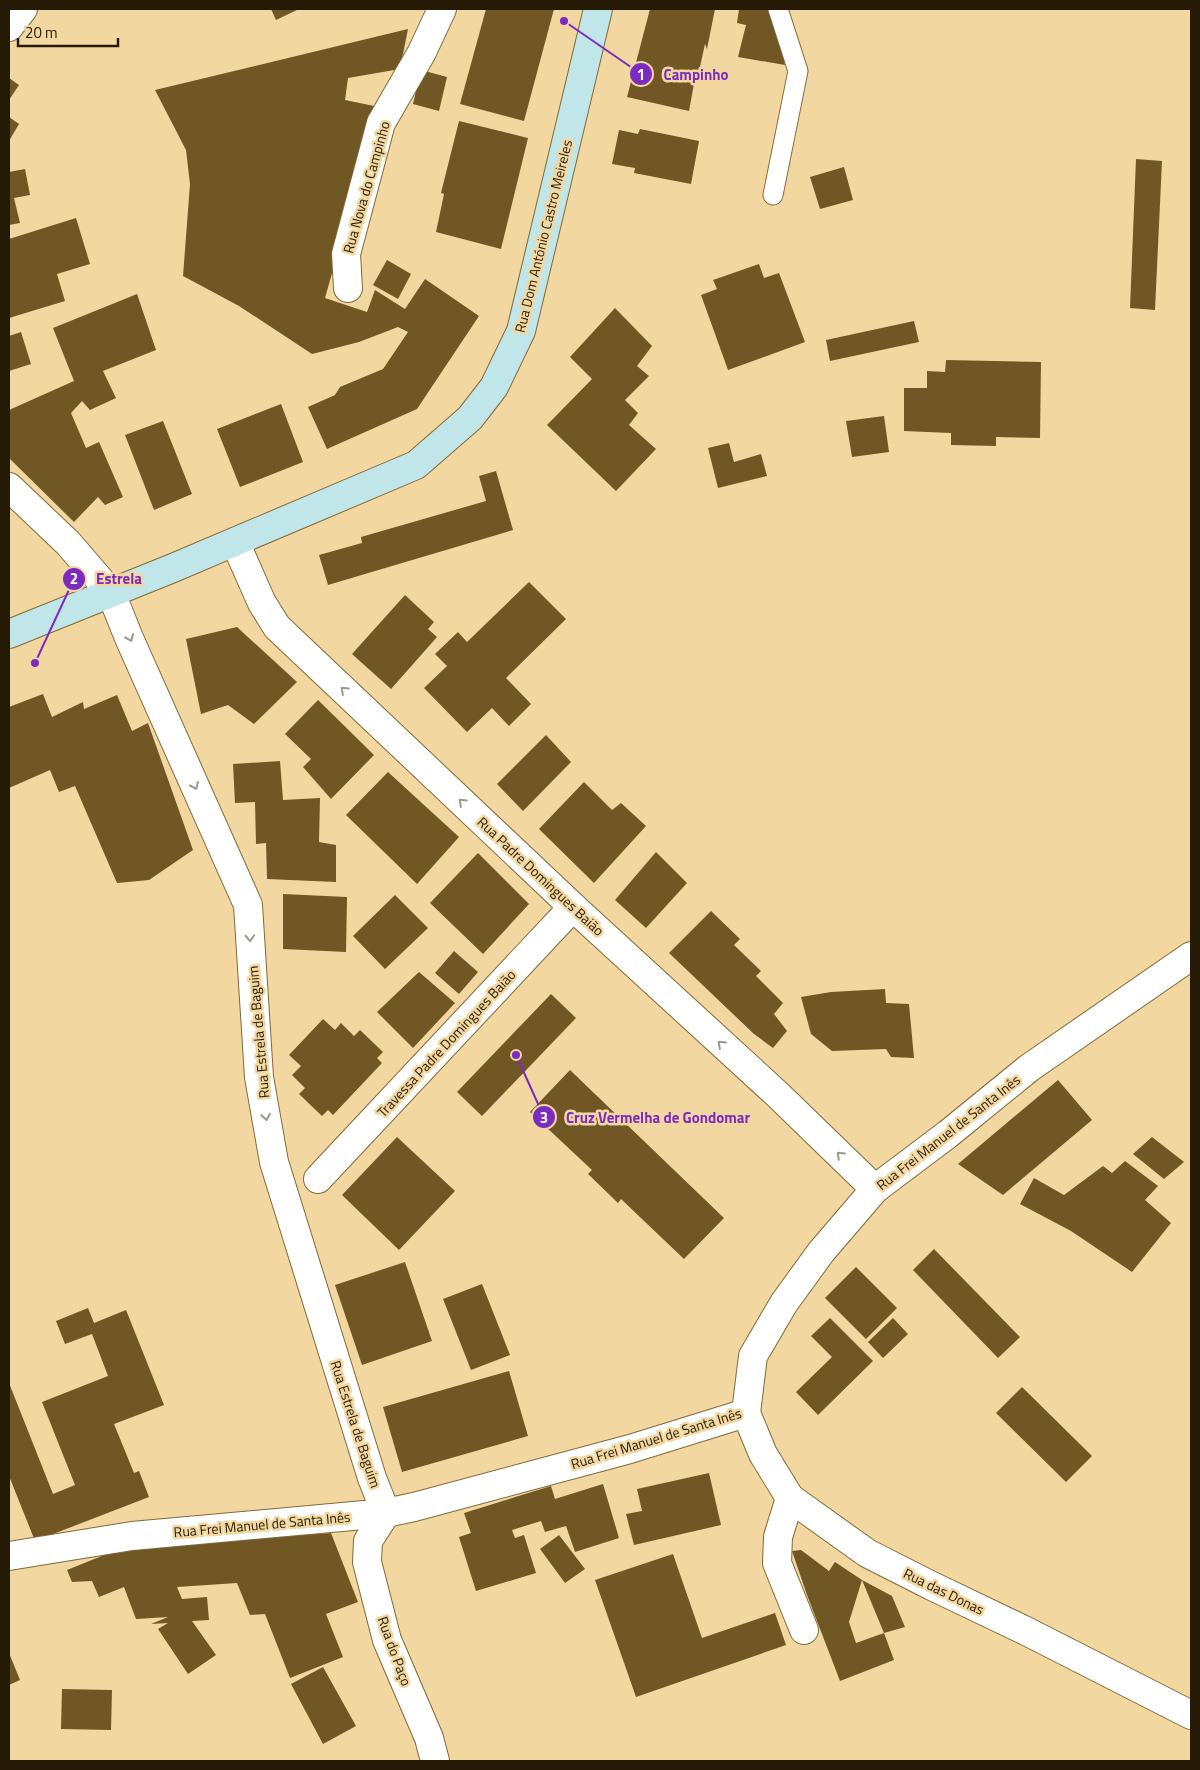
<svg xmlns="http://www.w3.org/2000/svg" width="1200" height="1770" font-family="'Titillium Web',sans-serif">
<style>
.building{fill:#705724}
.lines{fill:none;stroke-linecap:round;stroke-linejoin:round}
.lane-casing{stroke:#826936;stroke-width:21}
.street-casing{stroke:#826936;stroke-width:30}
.secondary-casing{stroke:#826936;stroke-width:30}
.lane{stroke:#fff;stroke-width:19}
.street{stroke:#fff;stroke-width:28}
.secondary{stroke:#c1e6e9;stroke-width:28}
.oneway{stroke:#9c988e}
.labels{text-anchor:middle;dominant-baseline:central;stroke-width:5;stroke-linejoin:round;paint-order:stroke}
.street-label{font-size:14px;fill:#241a05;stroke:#f3d7a1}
.leader{fill:none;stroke:#7b2cbf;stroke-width:2}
.callout-dot{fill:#7b2cbf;stroke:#f3d7a1;stroke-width:2}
.mark-label{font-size:15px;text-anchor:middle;font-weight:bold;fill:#fff}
.callout-label{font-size:15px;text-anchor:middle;font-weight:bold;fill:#7b2cbf;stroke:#f3d7a1;stroke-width:5;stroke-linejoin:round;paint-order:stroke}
</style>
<rect width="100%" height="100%" fill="#f3d7a1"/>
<g class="building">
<polygon points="271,9 299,9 276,20"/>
<polygon points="486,9 554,9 524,121 460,104"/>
<polygon points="650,9 715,9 707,49 705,44 698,76 696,73 689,111 627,97"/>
<polygon points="739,9 773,9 785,65 738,57 746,25 737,23"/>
<polygon points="408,29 400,69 348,78 345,100 379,107 325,298 367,312 375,290 405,309 425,279 479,316 417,409 327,449 308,407 335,395 340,387 383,369 408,332 398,327 359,342 312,354 239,306 183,276 190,184 186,150 155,90"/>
<polygon points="421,70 447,77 439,111 413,104"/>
<polygon points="9,78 19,85 9,100"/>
<polygon points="9,117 19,124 9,141"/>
<polygon points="459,121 528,138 501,249 436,232 444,194 441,193"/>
<polygon points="640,129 699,141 691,184 634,173 635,168 612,164 619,130 638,134"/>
<polygon points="1136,159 1162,161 1155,310 1130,308"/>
<polygon points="844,167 853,200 820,209 810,177"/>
<polygon points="25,169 30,195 14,198 20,223 9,225 9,172"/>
<polygon points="76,218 90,264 57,274 65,301 9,318 9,239"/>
<polygon points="387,260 411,274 398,299 373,285"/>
<polygon points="759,264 764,278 779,273 805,342 728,370 701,295 717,289 713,280"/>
<polygon points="137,294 156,350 103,371 116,398 90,410 82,401 71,413 86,448 99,442 123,497 105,505 98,497 74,522 9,458 9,410 74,381 53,328"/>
<polygon points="615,308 652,346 637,366 649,376 625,400 638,413 629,425 656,449 616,491 547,425 592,379 570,357"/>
<polygon points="914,321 919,342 830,361 826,340"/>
<polygon points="21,332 31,364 9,371 9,336"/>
<polygon points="946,360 1041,362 1040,438 996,437 996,446 951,445 951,433 904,431 904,388 927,388 927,371 945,372"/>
<polygon points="281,404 303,462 240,487 217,429"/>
<polygon points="884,416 889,452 852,457 846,421"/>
<polygon points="163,421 192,494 154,510 125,435"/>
<polygon points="729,443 734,462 761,454 767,476 718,488 708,448"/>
<polygon points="496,471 513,530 328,585 319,555 362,543 361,537 486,501 479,476"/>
<polygon points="529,582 566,619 506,678 531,704 509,726 492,708 467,732 424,688 447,666 435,654 458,632 467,642"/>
<polygon points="405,595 434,622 428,629 437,637 391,689 352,654"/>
<polygon points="237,627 297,682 254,724 228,705 201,714 186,639"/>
<polygon points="43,694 52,717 83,702 84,709 117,695 132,731 148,723 193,850 149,880 117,883 75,786 59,792 50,770 9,788 9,707"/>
<polygon points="318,700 374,755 331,799 303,767 311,759 285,734"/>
<polygon points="546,735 571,762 523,811 497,784"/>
<polygon points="280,761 283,800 320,798 319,842 336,845 336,882 267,879 266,843 256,844 255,802 235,803 233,764"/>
<polygon points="388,772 459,837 417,884 346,815"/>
<polygon points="584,782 612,810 621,803 646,826 594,883 539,829"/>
<polygon points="656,852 687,883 646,928 615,900"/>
<polygon points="478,853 529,904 483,954 430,903"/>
<polygon points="283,894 347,897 346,952 283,949"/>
<polygon points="395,895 428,928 385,969 353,936"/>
<polygon points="711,911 740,939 734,945 761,971 756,976 783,1003 774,1014 787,1031 773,1048 754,1034 669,953"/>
<polygon points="454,951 478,972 459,994 435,973"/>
<polygon points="419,972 455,1003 413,1048 377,1012"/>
<polygon points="885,989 886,1003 909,1004 914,1058 891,1057 886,1049 832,1051 811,1034 801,997 831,992"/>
<polygon points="551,994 576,1018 482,1116 457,1092"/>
<polygon points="323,1019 335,1030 341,1023 354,1036 360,1030 383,1052 377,1058 382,1063 333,1115 328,1110 322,1116 299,1094 305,1088 292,1075 301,1066 289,1055"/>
<polygon points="570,1070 724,1218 684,1259 621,1199 618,1203 588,1174 592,1170 530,1112"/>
<polygon points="1058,1080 1092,1120 1003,1195 958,1164"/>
<polygon points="397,1137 455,1191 399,1250 342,1195"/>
<polygon points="1152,1137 1184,1162 1164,1179 1133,1154"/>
<polygon points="1125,1161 1158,1186 1145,1200 1171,1223 1132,1272 1071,1231 1020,1204 1034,1178 1064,1195 1103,1166 1112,1173"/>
<polygon points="934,1249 1020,1337 998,1358 913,1270"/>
<polygon points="405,1262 432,1341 362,1365 335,1285"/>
<polygon points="856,1267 897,1308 866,1339 825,1298"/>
<polygon points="482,1284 510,1355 471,1370 443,1299"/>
<polygon points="88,1308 94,1323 126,1310 164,1405 114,1424 134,1473 139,1471 149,1497 35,1541 9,1476 9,1383 53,1494 75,1485 42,1402 108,1376 92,1334 65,1344 56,1321"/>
<polygon points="830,1318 873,1361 818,1415 796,1392 832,1357 811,1336"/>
<polygon points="893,1318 908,1334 883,1358 868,1342"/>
<polygon points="509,1371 528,1436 402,1472 383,1407"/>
<polygon points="1022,1387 1092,1456 1066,1482 996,1413"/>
<polygon points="709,1473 721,1525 634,1545 626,1514 642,1511 637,1489"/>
<polygon points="603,1484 619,1538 575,1552 566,1526 545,1532 541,1521 512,1530 515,1538 524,1535 536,1573 476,1591 459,1537 471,1533 464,1513 551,1486 555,1499"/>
<polygon points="331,1533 358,1602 326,1614 343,1657 290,1678 265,1614 250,1615 237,1583 177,1587 182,1599 207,1597 209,1620 192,1621 216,1655 188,1674 158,1629 168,1623 151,1624 168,1617 136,1619 124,1587 99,1597 92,1581 72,1582 67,1570 124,1547"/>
<polygon points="559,1535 585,1569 565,1583 540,1549"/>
<polygon points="801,1550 829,1571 835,1562 862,1580 892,1596 905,1627 884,1633 862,1580 849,1622 856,1643 884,1633 894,1660 840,1681 807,1595 792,1551"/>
<polygon points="673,1554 702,1638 775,1613 786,1645 636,1697 595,1580"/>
<polygon points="9,1653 20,1680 9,1685"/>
<polygon points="323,1667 356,1726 323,1744 291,1684"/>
<polygon points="62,1689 112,1690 111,1730 61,1729"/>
</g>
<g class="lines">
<defs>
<polyline id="lane" points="773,195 798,71 778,9"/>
<g id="street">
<polyline points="9,27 23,9"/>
<polyline points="348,288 346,254 381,123 422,52 442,9"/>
<polyline points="9,487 68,543 111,593 129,638 248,905 259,1077 274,1162 372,1478 386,1513 368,1541 367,1562 387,1640 429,1738 435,1761"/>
<polyline points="235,542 262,603 277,627 573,907 777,1094 875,1189"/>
<polyline points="318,1179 573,907"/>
<polyline points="746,1413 763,1454 790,1498 867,1553 932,1586 1028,1632 1191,1715"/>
<polyline points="790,1498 778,1537 777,1563 804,1630"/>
<polyline points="9,1556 132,1536 386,1513 414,1507 630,1449 746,1413 753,1356 784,1303 821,1252 875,1189 948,1134 1029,1068 1191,956"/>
</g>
<polyline id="secondary" points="9,634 173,568 416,465 470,418 494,387 521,331 598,9"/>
</defs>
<use href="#lane" class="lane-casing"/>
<use href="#street" class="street-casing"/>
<use href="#secondary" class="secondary-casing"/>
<use href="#lane" class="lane"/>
<use href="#street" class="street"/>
<use href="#secondary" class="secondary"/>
</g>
<defs><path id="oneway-chevron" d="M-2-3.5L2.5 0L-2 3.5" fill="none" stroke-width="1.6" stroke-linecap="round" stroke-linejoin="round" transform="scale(1.25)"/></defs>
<g class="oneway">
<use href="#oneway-chevron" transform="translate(130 638) rotate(67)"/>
<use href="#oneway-chevron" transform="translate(344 690) rotate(-137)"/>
<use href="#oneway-chevron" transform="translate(195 786) rotate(66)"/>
<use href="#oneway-chevron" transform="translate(462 802) rotate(-137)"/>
<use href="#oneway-chevron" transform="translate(250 938) rotate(87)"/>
<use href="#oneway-chevron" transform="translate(721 1044) rotate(-137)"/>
<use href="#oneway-chevron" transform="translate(266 1117) rotate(80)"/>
<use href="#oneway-chevron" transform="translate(840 1155) rotate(-136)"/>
</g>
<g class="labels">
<g class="street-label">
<text transform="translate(366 187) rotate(-74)">Rua Nova do Campinho</text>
<text transform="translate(543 236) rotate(-76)">Rua Dom António Castro Meireles</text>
<text transform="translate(541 876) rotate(43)">Rua Padre Domingues Baião</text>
<text transform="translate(258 1032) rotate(-95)">Rua Estrela de Baguim</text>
<text transform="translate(446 1043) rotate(-47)">Travessa Padre Domingues Baião</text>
<text transform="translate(948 1132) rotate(-38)">Rua Frei Manuel de Santa Inês</text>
<text transform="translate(356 1424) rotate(72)">Rua Estrela de Baguim</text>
<text transform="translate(656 1438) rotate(-17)">Rua Frei Manuel de Santa Inês</text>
<text transform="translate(262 1524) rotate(-5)">Rua Frei Manuel de Santa Inês</text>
<text transform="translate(944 1591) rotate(26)">Rua das Donas</text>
<text transform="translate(395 1651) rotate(70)">Rua do Paço</text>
</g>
</g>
<path class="leader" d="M564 21L641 74M35 663L74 579M516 1055L544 1117"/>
<g class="callout-dot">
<circle cx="564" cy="21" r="5"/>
<circle cx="35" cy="663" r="5"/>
<circle cx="516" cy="1055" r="5"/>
<circle cx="641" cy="74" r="12"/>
<circle cx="74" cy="579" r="12"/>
<circle cx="544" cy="1117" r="12"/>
</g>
<g class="mark-label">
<text x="641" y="80">1</text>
<text x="74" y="584">2</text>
<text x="544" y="1123">3</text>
</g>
<g class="callout-label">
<text x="696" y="80">Campinho</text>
<text x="119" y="584">Estrela</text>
<text x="658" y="1123">Cruz Vermelha de Gondomar</text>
</g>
<rect width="1200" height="1770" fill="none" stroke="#241a05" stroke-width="20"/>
<path d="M18 38v8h100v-8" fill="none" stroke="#241a05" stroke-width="2.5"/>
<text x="25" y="38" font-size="15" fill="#241a05" stroke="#f3d7a1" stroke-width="4" paint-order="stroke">20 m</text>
</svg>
